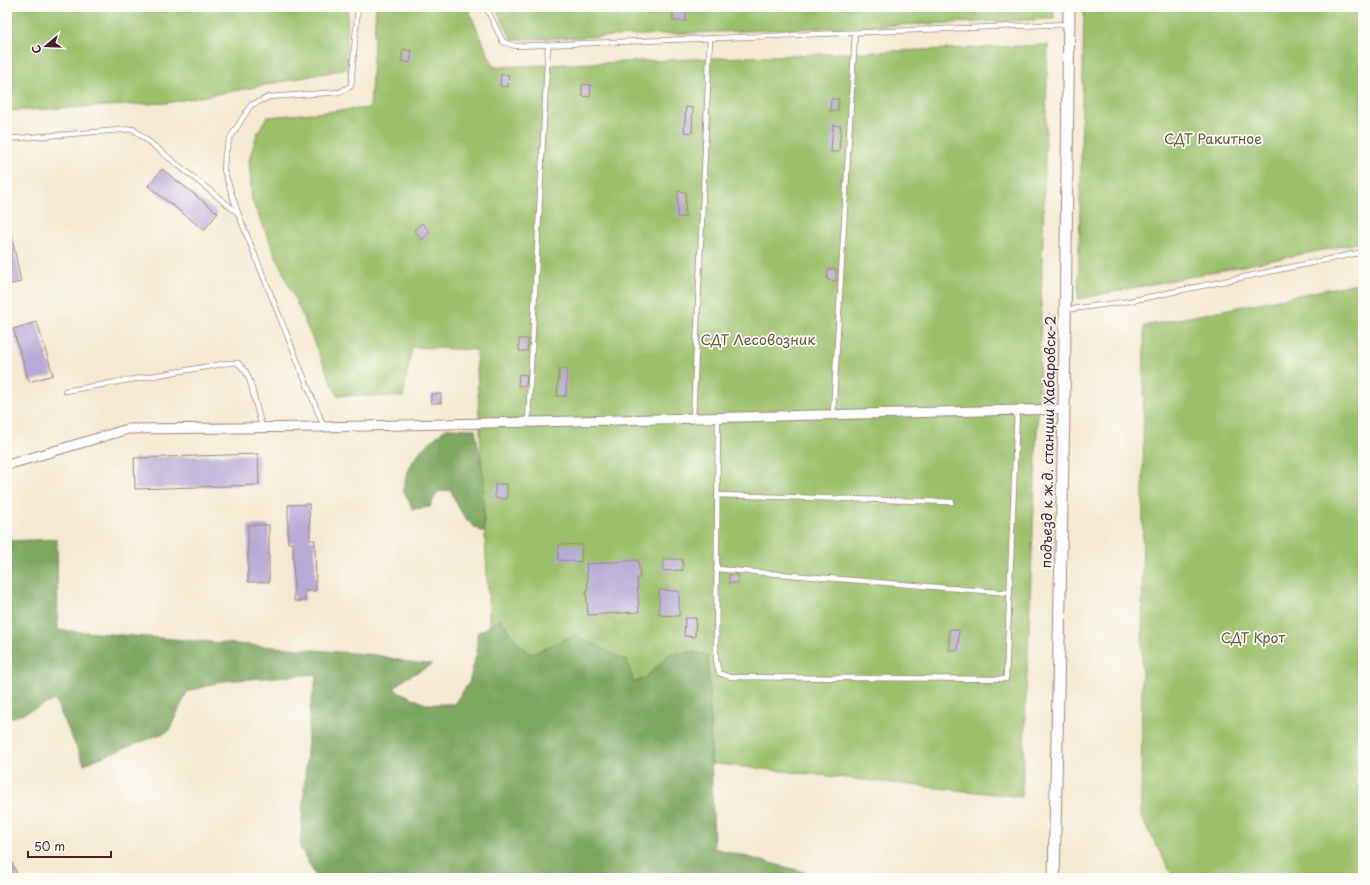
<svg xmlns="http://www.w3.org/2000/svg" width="1370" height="885" font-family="'Playpen Sans',sans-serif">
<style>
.green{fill:#9cc06a;stroke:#73704a}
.forest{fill:#7da65e;stroke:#646244}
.building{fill:#b7aad4}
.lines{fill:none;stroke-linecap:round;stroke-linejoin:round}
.service-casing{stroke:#9f847e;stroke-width:6}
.minor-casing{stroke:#9f847e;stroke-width:11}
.tertiary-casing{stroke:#9f847e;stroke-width:13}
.service{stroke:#fff;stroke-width:4.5}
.minor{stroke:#fff;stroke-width:9}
.tertiary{stroke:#fff;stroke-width:11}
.labels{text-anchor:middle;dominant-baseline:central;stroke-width:3.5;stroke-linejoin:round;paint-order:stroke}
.park-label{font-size:14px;fill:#675741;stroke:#fdfcf7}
.street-label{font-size:14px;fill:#4a1f2b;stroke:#fdfcf7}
</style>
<rect width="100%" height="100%" fill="#fdfcf7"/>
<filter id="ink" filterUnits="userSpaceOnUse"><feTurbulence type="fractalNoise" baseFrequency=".025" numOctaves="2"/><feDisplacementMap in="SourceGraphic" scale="8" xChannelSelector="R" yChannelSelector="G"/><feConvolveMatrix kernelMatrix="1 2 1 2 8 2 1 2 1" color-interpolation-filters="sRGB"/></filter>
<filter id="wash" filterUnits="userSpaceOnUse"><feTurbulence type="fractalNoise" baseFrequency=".012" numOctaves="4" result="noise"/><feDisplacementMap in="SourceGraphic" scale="16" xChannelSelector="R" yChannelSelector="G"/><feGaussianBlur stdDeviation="0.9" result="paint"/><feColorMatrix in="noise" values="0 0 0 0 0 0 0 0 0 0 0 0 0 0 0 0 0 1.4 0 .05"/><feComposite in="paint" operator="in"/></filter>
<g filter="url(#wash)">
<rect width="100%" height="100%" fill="#f4e9d2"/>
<g class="green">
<polygon points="7,7 348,7 346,69 245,89 166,103 7,111"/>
<polygon points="376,7 467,7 494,67 1048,45 1039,382 1022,797 495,740 476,350 412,347 403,397 337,395 252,201 249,160 257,134 267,117 370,108"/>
<polygon points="495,7 1054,7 1054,19 512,40"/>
<polygon points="1084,7 1363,7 1363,242 1078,299"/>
<polygon points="1363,282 1363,878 1174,878 1141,817 1144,326"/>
</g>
<g class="forest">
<path d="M447,428L475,429L484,478L483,512L484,532C467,526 457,507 451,490L437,492L430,507L413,509L403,490C410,456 421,449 447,428Z"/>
<polygon points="57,539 58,630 377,655 411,663 433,664 406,678 394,689 425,704 454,704 469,683 477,652 477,633 501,620 520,646 531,654 575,635 627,661 634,683 646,677 671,653 693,652 708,655 714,848 827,878 317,878 300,848 310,709 317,674 223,681 187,692 169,731 84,764 55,700 7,720 7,541"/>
</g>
<g id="blocks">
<g class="building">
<rect x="673" y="12" width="13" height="9"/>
<polygon points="403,49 412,51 410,63 401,61"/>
<polygon points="501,74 509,75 508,87 500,86"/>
<polygon points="582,84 591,85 590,97 582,96"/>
<polygon points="831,99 839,99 838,111 830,111"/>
<polygon points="686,107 693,108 692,133 684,132"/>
<polygon points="833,125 841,126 839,152 831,152"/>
<polygon points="162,169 218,213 204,230 148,186"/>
<polygon points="678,191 686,192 685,217 677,217"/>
<polygon points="422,223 430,232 422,240 414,230"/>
<polygon points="7,233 11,233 21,282 7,285"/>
<polygon points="828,269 836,269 836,281 827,280"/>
<polygon points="37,322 53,375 29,382 13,329"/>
<polygon points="519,339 528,339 527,351 519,351"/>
<polygon points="559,369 567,369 566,396 557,396"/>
<polygon points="519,374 527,375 526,386 518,386"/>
<rect x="431" y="394" width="10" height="9"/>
<polygon points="258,454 259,485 135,489 134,458"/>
<polygon points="495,484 507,484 507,499 495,498"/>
<polygon points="309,504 310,540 315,540 316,591 305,591 305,601 294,601 293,543 288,543 288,505"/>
<rect x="248" y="525" width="21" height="57"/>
<polygon points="559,544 582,545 581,562 558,560"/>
<polygon points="663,559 682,559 683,570 663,571"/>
<polygon points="638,560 640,578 637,578 639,612 588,615 586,591 588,590 586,564"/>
<polygon points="729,574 738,575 738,583 729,583"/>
<polygon points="659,590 679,591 679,616 659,615"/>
<polygon points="685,618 696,618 695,637 684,636"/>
<polygon points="949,629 959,630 958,650 949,650"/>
<polygon points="7,852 19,878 7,878"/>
</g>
</g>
</g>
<g filter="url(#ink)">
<use href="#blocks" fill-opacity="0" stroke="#9f847e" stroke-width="1"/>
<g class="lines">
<defs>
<g id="service">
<polyline points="486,7 503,42 515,46 1069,24"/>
<polyline points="7,139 133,129 238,213 324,427"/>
<polyline points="238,213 224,170 225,154 230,138 251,105 269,97 340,92 351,86 358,7"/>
<polyline points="1065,310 1130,301 1363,252"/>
<polyline points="65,391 228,363 238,363 246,372 250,381 262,428"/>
<polyline points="833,415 855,33"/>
<polyline points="693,418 710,39"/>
<polyline points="718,418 716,650 716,660 719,673 730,677 1006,679 1017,411"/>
<polyline points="528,422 548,45"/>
<polyline points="717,495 952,502"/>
<polyline points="716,569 1010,593"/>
</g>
<polyline id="minor" points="7,465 128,429 324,427 1064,409"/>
<polyline id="tertiary" points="1054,878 1064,409 1069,7"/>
</defs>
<use href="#service" class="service-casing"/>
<use href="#minor" class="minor-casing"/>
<use href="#tertiary" class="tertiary-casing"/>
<use href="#service" class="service"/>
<use href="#minor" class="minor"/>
<use href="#tertiary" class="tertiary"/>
</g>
</g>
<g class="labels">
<g class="park-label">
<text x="1213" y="138">СДТ Ракитное</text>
<text x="758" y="339">СДТ Лесовозник</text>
<text x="1253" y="637">СДТ Крот</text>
</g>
<g class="street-label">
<text transform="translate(1048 442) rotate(-89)">подъезд к ж.д. станции Хабаровск-2</text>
</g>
</g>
<rect width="1370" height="885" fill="none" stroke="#fdfcf7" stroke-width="24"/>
<g transform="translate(46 46) rotate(251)" stroke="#fdfcf7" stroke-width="3" paint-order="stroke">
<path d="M0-3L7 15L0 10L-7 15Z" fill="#4a1f2b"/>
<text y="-6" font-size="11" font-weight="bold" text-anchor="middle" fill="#4a1f2b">С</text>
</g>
<path d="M28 851v6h83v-6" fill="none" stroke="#4a1f2b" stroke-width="2"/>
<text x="34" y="851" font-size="12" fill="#4a1f2b" stroke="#fdfcf7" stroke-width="3" paint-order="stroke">50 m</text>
</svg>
